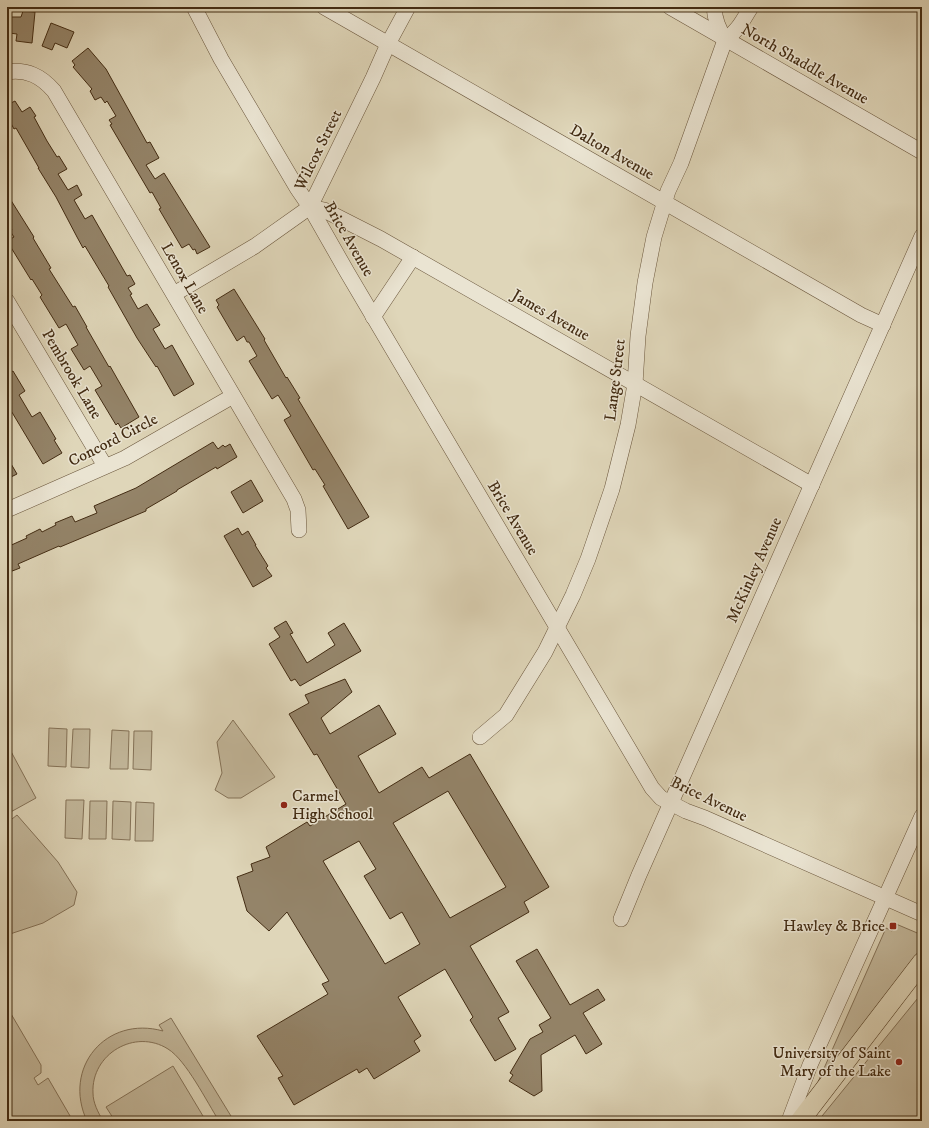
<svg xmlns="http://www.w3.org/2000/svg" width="929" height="1128" font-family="'IM FELL DW Pica',serif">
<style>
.green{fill:#c4b99d;stroke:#847258}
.building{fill:#948469;stroke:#432c13;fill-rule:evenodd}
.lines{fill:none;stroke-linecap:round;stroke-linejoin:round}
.minor-casing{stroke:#6a563c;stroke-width:16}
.major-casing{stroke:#432c13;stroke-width:20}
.minor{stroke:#eae4d2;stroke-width:15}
.major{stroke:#dfd6b9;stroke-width:19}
.poi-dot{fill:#8f2418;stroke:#eae4d2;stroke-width:1.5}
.labels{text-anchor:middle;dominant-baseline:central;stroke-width:3;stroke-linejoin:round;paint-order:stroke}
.street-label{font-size:16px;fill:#432c13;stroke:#eae4d2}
.poi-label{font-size:16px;fill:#432c13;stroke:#eae4d2;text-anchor:end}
</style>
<rect width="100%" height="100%" fill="#dfd6b9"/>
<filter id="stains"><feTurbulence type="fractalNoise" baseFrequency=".005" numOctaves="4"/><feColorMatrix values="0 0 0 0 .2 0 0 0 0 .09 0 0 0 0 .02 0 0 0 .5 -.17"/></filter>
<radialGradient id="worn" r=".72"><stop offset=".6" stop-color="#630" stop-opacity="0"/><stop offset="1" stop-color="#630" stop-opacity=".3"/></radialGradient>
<g class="green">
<polygon points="233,720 275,777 241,798 228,798 215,790 222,773 217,742"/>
<polygon points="49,728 67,729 66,767 48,766"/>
<polygon points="73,729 90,729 89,768 71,767"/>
<polygon points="112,730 129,731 128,769 110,769"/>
<polygon points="134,731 152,731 151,770 133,769"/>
<polygon points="7,744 36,798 7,814"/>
<polygon points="66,800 84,800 82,839 65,838"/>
<polygon points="90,801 107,801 106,839 89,839"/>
<polygon points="113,801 131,802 130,840 112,839"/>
<polygon points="136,802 154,803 153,841 135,841"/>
<polygon points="17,815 58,862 77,892 74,905 43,923 7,935 7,823"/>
<polygon points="896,924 922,935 922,952 814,1091 886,928 892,931"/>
<polygon points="922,993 922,1121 818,1121"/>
<polygon points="7,1007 41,1065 41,1073 34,1078 38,1085 48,1078 73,1121 7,1121"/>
<path d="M171,1018L234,1121H219C207,1102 186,1060 168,1049C135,1028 91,1054 93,1093C93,1103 98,1112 103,1121H87C62,1068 106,1015 163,1031L159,1025Z"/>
<polygon points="173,1066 206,1121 115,1121 106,1107"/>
</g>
<g class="building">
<polygon points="23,11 35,12 32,43 16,41 17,34 9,33 10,17 21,17"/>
<polygon points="51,23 74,32 67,48 55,43 52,50 42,46"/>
<polygon points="88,48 106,69 147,143 150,142 159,158 146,165 155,179 164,173 210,247 197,254 195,249 193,250 189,244 182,248 159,209 161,208 152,192 150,193 110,125 112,124 109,120 116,116 107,101 105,103 101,97 95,100 90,91 92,89 73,67 75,65 72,61"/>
<polygon points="15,101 22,112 30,107 36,116 34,117 47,141 57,157 59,156 67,169 58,174 68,190 77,185 82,195 74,200 85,219 92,215 127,276 130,275 135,284 128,288 132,294 130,295 138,309 147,304 160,325 153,329 165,349 172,345 194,384 174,396 157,366 156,367 137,338 108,287 109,286 85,246 83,248 77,237 56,197 38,168 39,168 16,128 14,129 7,116 7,105"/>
<polygon points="7,194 34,237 33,238 51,268 49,269 73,307 75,306 87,327 86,327 109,367 110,366 139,417 121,428 118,423 116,425 95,390 102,386 90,366 84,370 71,349 78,345 66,324 59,328 40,297 42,295 32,279 31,280 7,241 14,237 10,231 12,230 7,221"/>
<polygon points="234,289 265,339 264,340 286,378 287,377 300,398 298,399 369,517 348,529 323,486 325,485 315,469 313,470 284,420 291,416 278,395 272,399 249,361 257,356 249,342 247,342 244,336 237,341 217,307 219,305 216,300"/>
<polygon points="13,371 25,391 19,395 32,417 40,412 56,439 54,440 62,453 43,464 7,404 7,374"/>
<polygon points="213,442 218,449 223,445 225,447 230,444 237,457 217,469 216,467 177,490 177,491 146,509 146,511 60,547 59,546 18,564 20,568 7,573 7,547 27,538 26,536 40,529 42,532 56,525 55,523 72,516 75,522 97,513 94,506 136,488"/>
<polygon points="7,457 17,474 7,479"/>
<polygon points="251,480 263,501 243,513 231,492"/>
<polygon points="238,528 242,535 248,531 256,545 255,545 268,566 266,568 272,576 253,587 224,536"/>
<polygon points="286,621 293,633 290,634 307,663 335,645 328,633 344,623 361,651 300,686 295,679 291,681 269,644 280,637 274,628"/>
<path d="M345,679L352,692L321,718L330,734L379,705L396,734L358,756L379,793L422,767L429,778L470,754L549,887L524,902L529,912L470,946L509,1012L498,1018L516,1049L495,1061L470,1020L473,1017L445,969L398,997L421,1036L414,1041L420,1051L374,1079L367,1068L359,1073L357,1069L294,1105L278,1078L283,1076L257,1036L328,994L322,984L329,981L287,912L269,931L247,911L237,877L253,871L251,864L270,857L266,847L307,822L310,826L346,804L317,754L314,755L289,714L309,703L305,695ZM448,791L506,887L450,918L393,823ZM359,841L376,869L364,876L390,919L402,912L420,944L385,964L323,861Z"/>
<polygon points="537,949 570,1005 598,989 605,1000 583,1013 602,1044 586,1054 575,1035 541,1055 542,1091 534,1096 509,1081 513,1075 510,1073 530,1039 543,1032 539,1025 551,1018 516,961"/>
</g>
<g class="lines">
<defs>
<g id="minor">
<polyline points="194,7 221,59 297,188 310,207 347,272 652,788 661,798 686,811 705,818 922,914"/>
<polyline points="324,7 861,315 883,325"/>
<polyline points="670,7 922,152"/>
<path d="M714,7C715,20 718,28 725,39"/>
<path d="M725,40C738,31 743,20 751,7"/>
<path d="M7,72C27,69 41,76 54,91L294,499L298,510L299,530"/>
<polyline points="310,207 324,210 381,239 812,485"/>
<polyline points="174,294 255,246 310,207 373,78 388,44 408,7"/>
<polyline points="7,301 105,466"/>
<polyline points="373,317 413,257"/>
<polyline points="7,510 125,458 233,396"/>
<polyline points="480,737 506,715 545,652 573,595 588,559 612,489 628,425 635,384 638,336 645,283 654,237 668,191 681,163 725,40"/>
<polyline points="621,919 639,875 922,236"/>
<polyline points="789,1121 810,1065 922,816"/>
</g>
<polyline id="major" points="800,1121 922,962"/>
</defs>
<use href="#minor" class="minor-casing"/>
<use href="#major" class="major-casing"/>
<use href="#minor" class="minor"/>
<use href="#major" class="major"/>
</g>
<g class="poi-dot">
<circle cx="284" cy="805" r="4"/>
<rect x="889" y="922" width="8" height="8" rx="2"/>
<circle cx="899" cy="1062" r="4"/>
</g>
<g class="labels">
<g class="street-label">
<text transform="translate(805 64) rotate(30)">North Shaddle Avenue</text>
<text transform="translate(318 150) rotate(-64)">Wilcox Street</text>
<text transform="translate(612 152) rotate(30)">Dalton Avenue</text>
<text transform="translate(349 239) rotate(60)">Brice Avenue</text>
<text transform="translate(185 278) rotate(60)">Lenox Lane</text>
<text transform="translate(551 315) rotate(30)">James Avenue</text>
<text transform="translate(72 374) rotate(59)">Pembrook Lane</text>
<text transform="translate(615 380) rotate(-83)">Lange Street</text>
<text transform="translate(113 440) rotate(-27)">Concord Circle</text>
<text transform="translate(513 518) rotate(59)">Brice Avenue</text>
<text transform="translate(754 570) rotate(-66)">McKinley Avenue</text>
<text transform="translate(709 799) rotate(26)">Brice Avenue</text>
</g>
<g class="poi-label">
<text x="292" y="796" text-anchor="start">Carmel<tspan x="292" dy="18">High School</tspan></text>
<text x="885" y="926">Hawley &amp; Brice</text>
<text x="891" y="1053">University of Saint<tspan x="891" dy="18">Mary of the Lake</tspan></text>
</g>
</g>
<rect width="929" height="1128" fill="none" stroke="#dfd6b9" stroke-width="24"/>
<rect x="8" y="8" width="913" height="1112" fill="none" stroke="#432c13" stroke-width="2"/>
<rect x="12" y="12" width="905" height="1104" fill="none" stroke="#432c13"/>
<rect width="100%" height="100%" filter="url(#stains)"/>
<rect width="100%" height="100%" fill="url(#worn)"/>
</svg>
